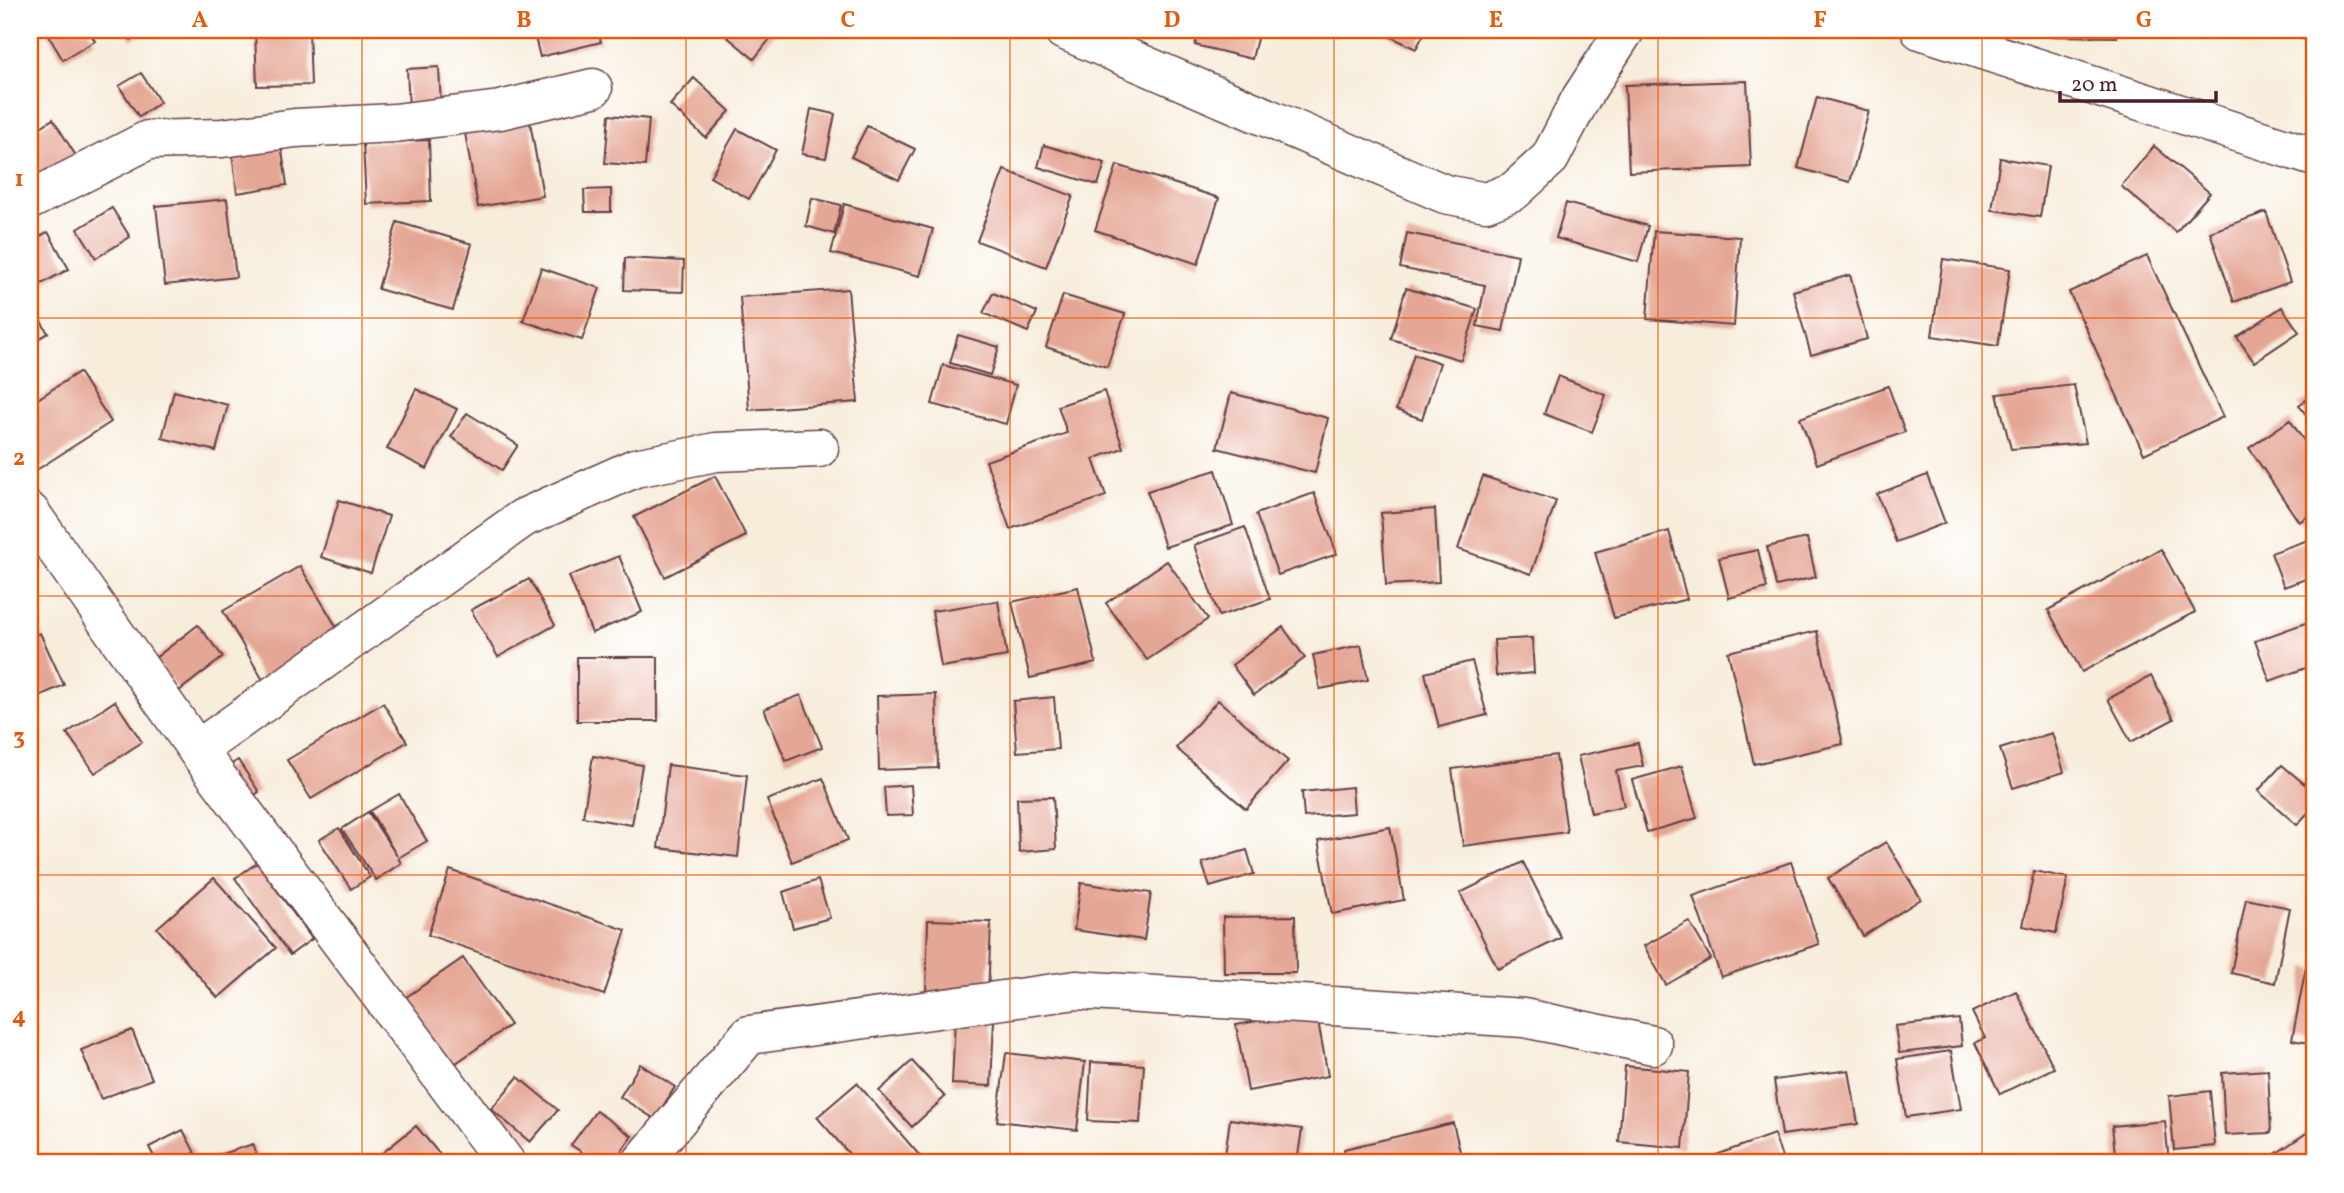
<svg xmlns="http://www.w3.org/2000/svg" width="2344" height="1193" font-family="Vollkorn,serif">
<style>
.building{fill:#e5a795}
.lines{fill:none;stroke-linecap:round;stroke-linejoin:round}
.minor-casing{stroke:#643e45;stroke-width:41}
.minor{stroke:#fff;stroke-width:38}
.grid{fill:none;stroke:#e8590c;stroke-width:2;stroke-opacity:0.55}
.neatline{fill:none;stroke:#e8590c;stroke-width:2.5}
.grid-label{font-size:23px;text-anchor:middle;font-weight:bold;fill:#e8590c}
</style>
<rect width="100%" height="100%" fill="#fff"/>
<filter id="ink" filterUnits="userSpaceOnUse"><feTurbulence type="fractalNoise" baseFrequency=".0143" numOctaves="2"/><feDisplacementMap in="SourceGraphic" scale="14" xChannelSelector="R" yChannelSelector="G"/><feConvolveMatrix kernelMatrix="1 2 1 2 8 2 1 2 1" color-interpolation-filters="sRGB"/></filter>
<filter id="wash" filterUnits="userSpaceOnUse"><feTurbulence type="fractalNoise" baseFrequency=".00686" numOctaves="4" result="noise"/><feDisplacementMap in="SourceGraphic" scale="28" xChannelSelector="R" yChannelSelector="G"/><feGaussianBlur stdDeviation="1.57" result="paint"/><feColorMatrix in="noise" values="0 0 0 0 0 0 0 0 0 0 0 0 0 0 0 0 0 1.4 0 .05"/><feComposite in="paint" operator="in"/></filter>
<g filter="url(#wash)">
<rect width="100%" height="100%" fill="#f7eddb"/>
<g id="blocks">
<g class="building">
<polygon points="45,30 88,30 95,41 63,60"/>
<polygon points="125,30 148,30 131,40"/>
<polygon points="255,30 309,30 311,85 257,86"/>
<polygon points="533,30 598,30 601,42 540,57"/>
<polygon points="719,30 777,30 754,59"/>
<polygon points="1199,30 1259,30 1252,59 1195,45"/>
<polygon points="1377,30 1426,30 1416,49"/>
<polygon points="2053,30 2117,30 2117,37 2052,36"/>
<polygon points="2279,30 2314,30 2314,43"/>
<polygon points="439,67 441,107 409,109 407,69"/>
<polygon points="141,73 160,102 139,117 119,86"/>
<polygon points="694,78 730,111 706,138 670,105"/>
<polygon points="1747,81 1751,167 1629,172 1625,85"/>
<polygon points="1817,97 1869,111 1850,182 1798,168"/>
<polygon points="811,109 835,114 826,158 802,154"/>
<polygon points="609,115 649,119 645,166 605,163"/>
<polygon points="53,119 76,156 34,181 30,174 30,134"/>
<polygon points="530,122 543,196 478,207 465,133"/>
<polygon points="867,126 915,149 899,180 851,157"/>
<polygon points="737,129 776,150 749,199 710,177"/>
<polygon points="429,140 431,201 366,204 363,143"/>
<polygon points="281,144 287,185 237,193 232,151"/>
<polygon points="1044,145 1105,163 1098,185 1038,167"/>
<polygon points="2154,146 2210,193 2176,232 2121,186"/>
<polygon points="2000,158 2048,166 2040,217 1992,210"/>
<polygon points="1117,165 1219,198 1198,264 1095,230"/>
<polygon points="1004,170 1073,196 1046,267 977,241"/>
<polygon points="611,189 611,212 585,212 584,190"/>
<polygon points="812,198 841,205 834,234 806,226"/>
<polygon points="227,199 236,277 165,285 156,206"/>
<polygon points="1566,203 1648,226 1638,262 1556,238"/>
<polygon points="844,204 933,229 920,276 831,253"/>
<polygon points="112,208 130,237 96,258 78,229"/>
<polygon points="2266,212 2290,282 2234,302 2210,232"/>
<polygon points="397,222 472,244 453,310 378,289"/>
<polygon points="1654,231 1740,237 1734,326 1647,319"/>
<polygon points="48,232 69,269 30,290 30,242"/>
<polygon points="1407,233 1518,255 1503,331 1477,326 1485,285 1400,268"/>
<polygon points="2147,256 2223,417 2144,454 2069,292"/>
<polygon points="625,258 684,261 683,292 624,290"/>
<polygon points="1943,259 2010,269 1998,346 1932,336"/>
<polygon points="541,268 600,288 582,340 523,321"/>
<polygon points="1850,275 1867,339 1811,355 1793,291"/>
<polygon points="1406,288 1477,309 1461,360 1391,339"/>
<polygon points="848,289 858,402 749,410 740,297"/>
<polygon points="993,293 1037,312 1028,332 983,313"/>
<polygon points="1063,295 1125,314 1107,367 1046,347"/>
<polygon points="30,303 48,333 30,344"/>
<polygon points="2282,307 2299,332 2254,362 2237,337"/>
<polygon points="958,335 999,347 990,375 950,363"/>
<polygon points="1414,354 1440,363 1422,419 1396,410"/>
<polygon points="943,365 1016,385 1006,424 932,404"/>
<polygon points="79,372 111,422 35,471 30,464 30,404"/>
<polygon points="1558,376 1606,395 1592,432 1544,414"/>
<polygon points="2074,385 2086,443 2011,449 1997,394"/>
<polygon points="1888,386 1905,432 1817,464 1800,418"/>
<polygon points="416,389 457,409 427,469 387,449"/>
<polygon points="174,391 228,405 216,451 162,438"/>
<polygon points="1104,391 1123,448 1093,459 1106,496 1010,529 986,461 1067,433 1058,406"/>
<polygon points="1231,393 1328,418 1315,473 1217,448"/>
<polygon points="2314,394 2314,426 2299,405"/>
<polygon points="467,413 518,445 502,470 451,437"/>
<polygon points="2290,420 2314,456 2314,512 2299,522 2249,448"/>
<polygon points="1216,470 1233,525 1165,547 1147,491"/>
<polygon points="1927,475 1945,523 1896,542 1877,494"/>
<polygon points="715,476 746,536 665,577 634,517"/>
<polygon points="1483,476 1556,501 1531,574 1458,549"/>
<polygon points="1314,493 1337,554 1278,575 1256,514"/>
<polygon points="339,500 389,516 371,573 321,557"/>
<polygon points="1435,509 1439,582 1386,585 1381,513"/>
<polygon points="1245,527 1270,599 1219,616 1194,545"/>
<polygon points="1669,531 1687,599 1614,618 1595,552"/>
<polygon points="1807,538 1816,577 1776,586 1767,547"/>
<polygon points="2314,538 2314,576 2284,587 2271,553"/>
<polygon points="2161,549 2195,612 2082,672 2048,610"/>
<polygon points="1758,550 1767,588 1729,598 1719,558"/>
<polygon points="619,556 642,612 592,633 569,576"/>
<polygon points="1167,561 1208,619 1147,660 1106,603"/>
<polygon points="300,566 342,636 264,682 223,611"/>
<polygon points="529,579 555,625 498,657 471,610"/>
<polygon points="1078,587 1096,663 1030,678 1012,602"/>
<polygon points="998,601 1007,656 941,667 932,611"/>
<polygon points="2314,620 2314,665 2270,681 2255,641"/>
<polygon points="198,625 223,657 179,691 154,659"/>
<polygon points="1283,627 1305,658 1254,695 1232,665"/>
<polygon points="1817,631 1843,744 1754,764 1728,652"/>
<polygon points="40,633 64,685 30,700 30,637"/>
<polygon points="1532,638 1534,673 1496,676 1494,640"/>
<polygon points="1361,645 1368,680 1320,689 1313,655"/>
<rect x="577" y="657" width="81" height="64"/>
<polygon points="1472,661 1487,715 1439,727 1425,673"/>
<polygon points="2151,676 2174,719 2131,742 2108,699"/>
<polygon points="936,694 938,768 879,770 877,696"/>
<polygon points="801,695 822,747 786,761 764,709"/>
<polygon points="1054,697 1058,749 1017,752 1013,701"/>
<polygon points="1218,700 1288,761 1246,809 1176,748"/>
<polygon points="115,701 142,742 95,773 67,733"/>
<polygon points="383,703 407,742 311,799 287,760"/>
<polygon points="2052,733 2064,772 2013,788 2000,749"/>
<polygon points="1638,743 1643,766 1616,771 1624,806 1591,813 1578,756"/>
<polygon points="1556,755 1567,832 1463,846 1452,769"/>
<polygon points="593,756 642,765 632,825 583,817"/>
<polygon points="238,760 259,792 243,802 222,770"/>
<polygon points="668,765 747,775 738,857 658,848"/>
<polygon points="2282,765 2314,792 2314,806 2297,825 2258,791"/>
<polygon points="1682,766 1697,818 1647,832 1632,780"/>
<polygon points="823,778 848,840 792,862 767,800"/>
<polygon points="911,785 913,815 886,816 884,787"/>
<polygon points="1352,787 1354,813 1304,817 1302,792"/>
<polygon points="399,794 427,841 398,858 401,863 376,880 342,829 368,812 397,856 370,811"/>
<polygon points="1053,797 1056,849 1019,852 1017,798"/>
<polygon points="1390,827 1404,900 1332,914 1318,841"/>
<polygon points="339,828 370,877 351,889 319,840"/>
<polygon points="1886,842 1921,899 1863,936 1828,878"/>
<polygon points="1247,850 1254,874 1210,887 1202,863"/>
<polygon points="1523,862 1561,938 1498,969 1460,893"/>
<polygon points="1791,862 1819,944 1721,977 1693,896"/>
<polygon points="257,863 312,939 290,955 235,878"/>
<polygon points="450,870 626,930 604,995 428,935"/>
<polygon points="2034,871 2068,878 2056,933 2023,926"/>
<polygon points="214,878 276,948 218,998 157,928"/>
<polygon points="818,880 830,918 793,928 783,892"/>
<polygon points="1081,883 1151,893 1144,940 1074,930"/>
<polygon points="2246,899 2290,908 2275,983 2231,973"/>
<polygon points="1295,916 1296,973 1224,973 1223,917"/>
<polygon points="928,920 991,922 988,996 926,994"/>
<polygon points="1689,921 1711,959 1666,985 1644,946"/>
<polygon points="463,958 510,1025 439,1075 392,1007"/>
<polygon points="2306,967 2314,969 2314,1044 2292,1040"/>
<polygon points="2016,991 2054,1068 2000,1094 1975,1043 1985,1038 1972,1012"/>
<polygon points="1316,1010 1328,1076 1248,1091 1236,1025"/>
<polygon points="955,1018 994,1020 991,1086 952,1084"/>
<polygon points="1959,1019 1962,1046 1899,1053 1895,1026"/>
<polygon points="132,1030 152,1079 101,1099 81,1050"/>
<polygon points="1951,1051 1961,1109 1906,1117 1897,1059"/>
<polygon points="1006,1053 1085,1062 1077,1130 997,1121"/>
<polygon points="912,1061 945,1097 912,1127 879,1091"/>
<polygon points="1091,1062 1144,1065 1140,1123 1088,1121"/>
<polygon points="640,1064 675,1087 655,1119 620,1097"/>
<polygon points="1625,1066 1689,1072 1683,1148 1619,1142"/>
<polygon points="1849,1070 1858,1124 1782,1135 1774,1080"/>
<polygon points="2268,1070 2271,1133 2225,1135 2222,1073"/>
<polygon points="518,1077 558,1110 530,1142 491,1109"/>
<polygon points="857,1083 926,1163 857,1163 817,1117"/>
<polygon points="2210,1091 2215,1146 2174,1150 2169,1096"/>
<polygon points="596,1111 632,1136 613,1163 598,1163 571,1145"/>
<polygon points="1230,1119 1302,1129 1297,1163 1224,1163"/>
<polygon points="2165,1121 2169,1163 2116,1163 2112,1126"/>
<polygon points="1453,1123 1463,1163 1347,1163 1344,1149"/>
<polygon points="416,1126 447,1163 370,1163"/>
<polygon points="183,1130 195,1153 176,1163 157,1163 149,1147"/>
<polygon points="2311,1130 2314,1135 2314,1163 2262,1163"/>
<polygon points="1774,1134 1784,1163 1694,1163"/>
<polygon points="253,1144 259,1163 194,1163"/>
</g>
</g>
</g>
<g filter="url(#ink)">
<use href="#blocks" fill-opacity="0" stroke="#643e45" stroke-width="2"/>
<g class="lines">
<defs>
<g id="minor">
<polyline points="1063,30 1445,194 1486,202 1514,191 1550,158 1581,98 1625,30"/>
<polyline points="1920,30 2314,157"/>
<polyline points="30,200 148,140 222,138 295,128 395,123 500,110 593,88"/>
<polyline points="30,512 197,750 506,1163"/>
<polyline points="197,750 523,518 635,468 716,452 819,448"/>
<polyline points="641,1163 749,1035 1076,990 1524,1018 1653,1045"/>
</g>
</defs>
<use href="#minor" class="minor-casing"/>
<use href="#minor" class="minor"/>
</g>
</g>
<path class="grid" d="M362,30V1163M686,30V1163M1010,30V1163M1334,30V1163M1658,30V1163M1982,30V1163M30,318H2314M30,596H2314M30,875H2314"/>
<rect width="2344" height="1193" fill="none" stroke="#fff" stroke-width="77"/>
<path d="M2060 91v10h156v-10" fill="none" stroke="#4a1f2b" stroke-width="3.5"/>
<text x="2071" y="91" font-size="21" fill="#4a1f2b" stroke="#ffffff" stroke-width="5" paint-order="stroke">20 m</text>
<rect x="38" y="38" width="2268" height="1116" class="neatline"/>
<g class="grid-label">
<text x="200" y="27">A</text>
<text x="524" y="27">B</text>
<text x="848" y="27">C</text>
<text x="1172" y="27">D</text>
<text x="1496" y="27">E</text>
<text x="1820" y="27">F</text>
<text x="2144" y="27">G</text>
<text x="19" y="186">1</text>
<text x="19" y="465">2</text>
<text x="19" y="744">3</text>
<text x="19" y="1023">4</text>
</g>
</svg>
